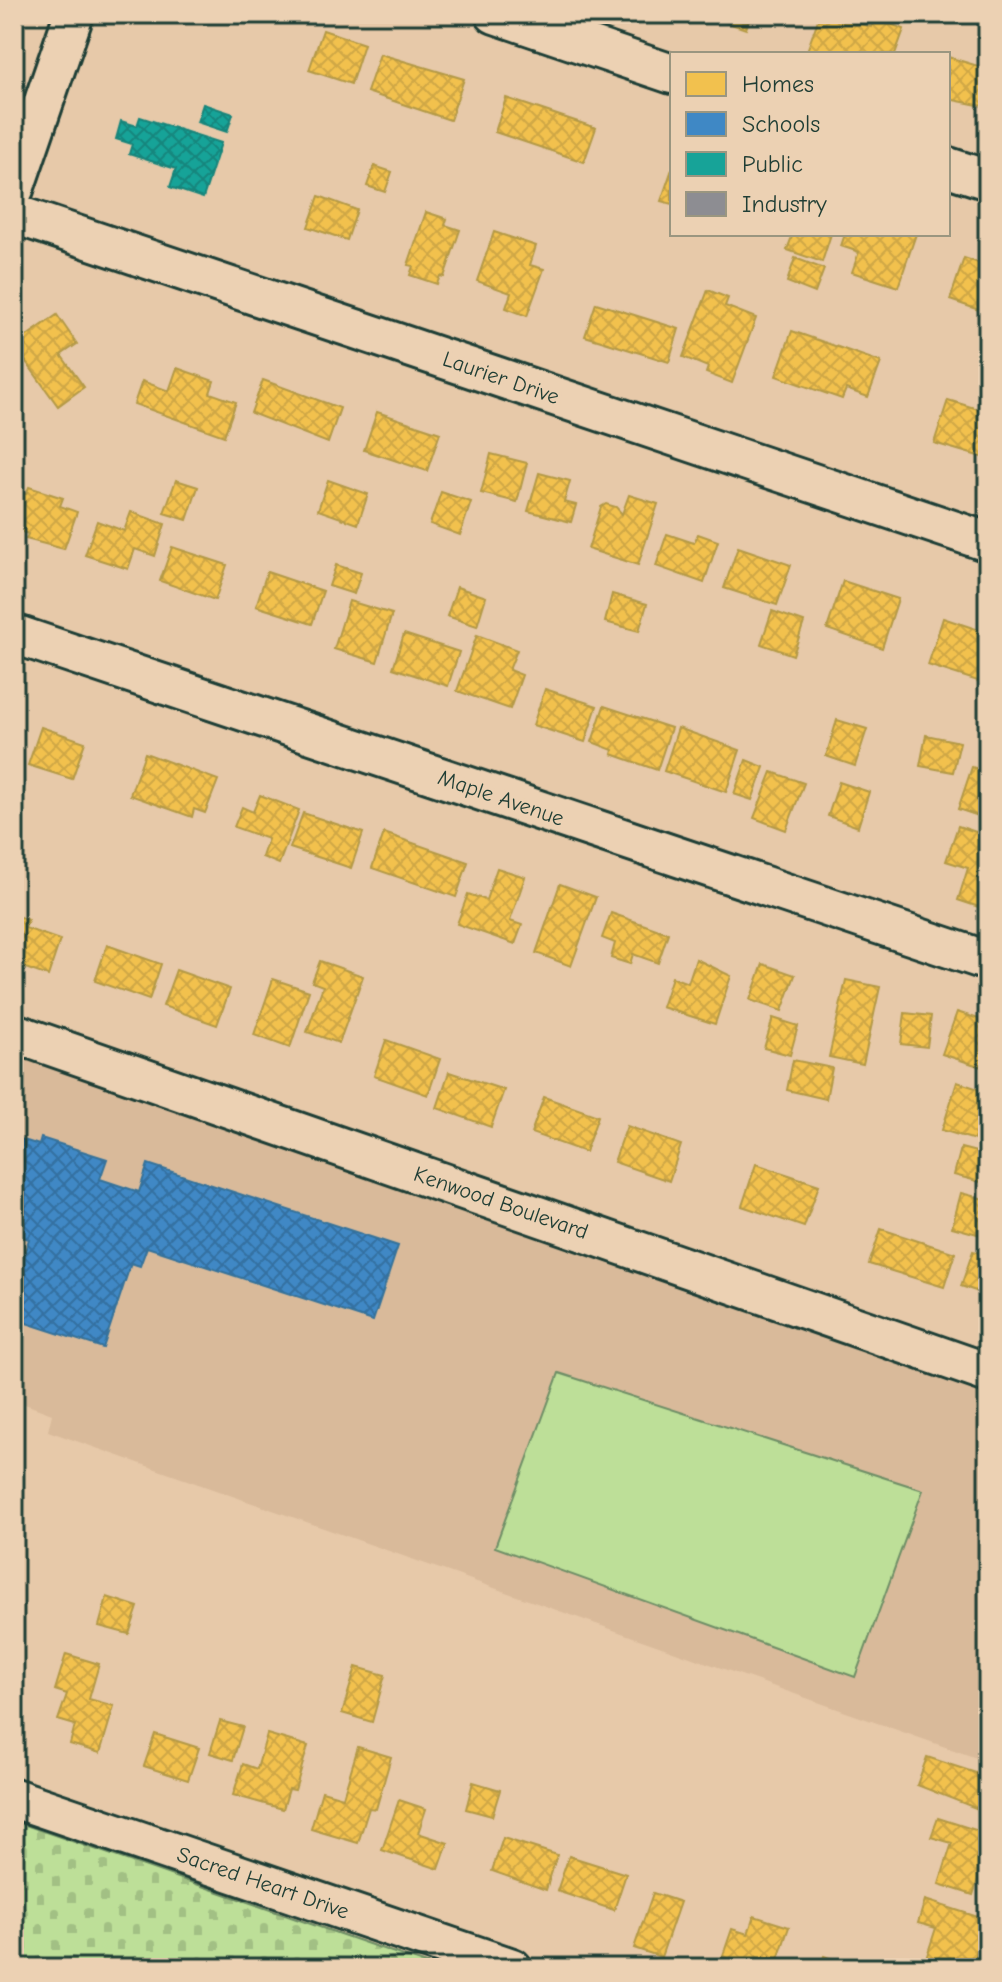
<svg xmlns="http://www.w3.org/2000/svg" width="1002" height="1982" font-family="'Comic Neue',sans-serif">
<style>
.built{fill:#d9ba9a}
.cemetery{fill:url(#cemetery-stones);stroke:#6e8e66;stroke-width:2}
.pitch{fill:#bddf98;stroke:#6e8e66;stroke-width:2}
.homes{fill:url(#homes-cross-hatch);stroke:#b39946;stroke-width:2}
.schools{fill:url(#schools-cross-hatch);stroke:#35729a;stroke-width:2}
.public{fill:url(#public-cross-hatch);stroke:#19847a;stroke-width:2}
.industry{fill:url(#industry-cross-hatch);stroke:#6c7576;stroke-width:2}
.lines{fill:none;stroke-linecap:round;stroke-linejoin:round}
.minor-casing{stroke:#1f3d34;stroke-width:44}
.path{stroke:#1f3d34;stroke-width:5;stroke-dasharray:6 6;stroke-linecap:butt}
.minor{stroke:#ecd1b3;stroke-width:38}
.labels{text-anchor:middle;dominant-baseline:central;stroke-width:8;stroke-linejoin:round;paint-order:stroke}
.street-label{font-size:22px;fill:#1f3d34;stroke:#ecd1b3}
</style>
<defs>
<pattern id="cemetery-stones" width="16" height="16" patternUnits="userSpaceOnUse" patternTransform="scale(2)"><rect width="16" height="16" fill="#bddf98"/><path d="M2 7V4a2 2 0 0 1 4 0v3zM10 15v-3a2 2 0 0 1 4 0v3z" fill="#a2c084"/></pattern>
<pattern id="homes-cross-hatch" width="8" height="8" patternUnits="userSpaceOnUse" patternTransform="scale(2)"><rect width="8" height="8" fill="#f2c14e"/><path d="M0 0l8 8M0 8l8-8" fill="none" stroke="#cfa745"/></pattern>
<pattern id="schools-cross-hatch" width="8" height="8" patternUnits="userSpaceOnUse" patternTransform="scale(2)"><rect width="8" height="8" fill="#3f88c5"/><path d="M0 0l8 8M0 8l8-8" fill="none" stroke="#3470a1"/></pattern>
<pattern id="public-cross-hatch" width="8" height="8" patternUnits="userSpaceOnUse" patternTransform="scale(2)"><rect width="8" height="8" fill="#17a398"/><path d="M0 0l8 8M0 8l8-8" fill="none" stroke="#14867d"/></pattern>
<pattern id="industry-cross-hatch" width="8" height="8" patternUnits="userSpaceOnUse" patternTransform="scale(2)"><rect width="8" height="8" fill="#8d8d92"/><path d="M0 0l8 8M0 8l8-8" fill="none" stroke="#737478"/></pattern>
</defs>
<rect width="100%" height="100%" fill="#e7c9a9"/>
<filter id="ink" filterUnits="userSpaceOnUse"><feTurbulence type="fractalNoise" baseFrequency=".0125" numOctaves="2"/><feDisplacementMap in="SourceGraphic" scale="16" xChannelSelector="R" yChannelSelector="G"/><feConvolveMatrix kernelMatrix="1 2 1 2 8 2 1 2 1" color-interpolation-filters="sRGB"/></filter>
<g filter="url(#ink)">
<polygon class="built" points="14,1056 988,1386 988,1762 48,1431 52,1414 14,1400"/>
<polygon class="cemetery" points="14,1821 438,1968 14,1968"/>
<polygon class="pitch" points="559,1373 923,1490 855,1677 495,1547"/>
<g class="homes">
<polygon points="701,14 751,14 746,29"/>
<polygon points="820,14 833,14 871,27 874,18 904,29 895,54 816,54 807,51"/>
<polygon points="323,30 364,44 351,84 309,70"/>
<polygon points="380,54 464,79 450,120 367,92"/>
<polygon points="948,57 988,69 988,107 948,99"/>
<polygon points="506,98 596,128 584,162 495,132"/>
<polygon points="374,166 392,172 385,192 367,186"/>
<polygon points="672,169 672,204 661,201"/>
<polygon points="319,196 357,210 347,240 308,227"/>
<polygon points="426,212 447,219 445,225 460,230 444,277 440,276 437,284 410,275 413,266 408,265"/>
<polygon points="494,232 536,246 530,265 544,269 527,316 506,308 511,293 477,281"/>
<polygon points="793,234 831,234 822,262 787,250"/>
<polygon points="845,234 916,234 898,287 852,272 859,252 841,246"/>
<polygon points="795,258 824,269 815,293 787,282"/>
<polygon points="964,258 988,266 988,313 950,300"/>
<polygon points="708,290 728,298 725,306 756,318 732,383 706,373 708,367 683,357"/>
<polygon points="596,303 679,329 669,362 585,336"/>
<polygon points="57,315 77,344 61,355 84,387 58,406 14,345"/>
<polygon points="792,331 881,362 868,397 846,389 842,399 776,376"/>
<polygon points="177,368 214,381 210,393 236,402 224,436 134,404 142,381 169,391"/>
<polygon points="263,380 340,408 328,443 251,413"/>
<polygon points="948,400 988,412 988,465 983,464 985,458 934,443"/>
<polygon points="377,412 440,433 427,471 364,450"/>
<polygon points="491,454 527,463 517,502 481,493"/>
<polygon points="539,473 570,481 564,502 576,505 571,522 528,511"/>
<polygon points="176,480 198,487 187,520 164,513"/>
<polygon points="328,480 368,494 358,524 318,510"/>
<polygon points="14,481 22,483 19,492 26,494 29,487 63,498 60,506 77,512 64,549 26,539 28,534 14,529"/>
<polygon points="441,492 471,502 460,535 430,524"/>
<polygon points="629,495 658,504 638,565 588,549 601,507 606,504 616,507 622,514"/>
<polygon points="131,512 165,524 155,556 135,549 128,569 85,555 97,521 124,531"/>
<polygon points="667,534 694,543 698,534 718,541 704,583 656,566"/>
<polygon points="172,547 227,565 215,600 160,581"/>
<polygon points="738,547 791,565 777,605 724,588"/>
<polygon points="336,565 361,573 354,594 329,586"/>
<polygon points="267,572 323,591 312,624 256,606"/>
<polygon points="843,581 898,599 882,648 827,629"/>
<polygon points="457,587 486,597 477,626 447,616"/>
<polygon points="612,594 647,604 639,631 605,622"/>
<polygon points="349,601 392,614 377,662 334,649"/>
<polygon points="772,611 804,622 793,655 761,644"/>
<polygon points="943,618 988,633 987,684 928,665"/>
<polygon points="404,634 459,652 448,686 393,668"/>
<polygon points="477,635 517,650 509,670 522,675 510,709 457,691"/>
<polygon points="545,689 597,706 585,742 533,725"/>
<polygon points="604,706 671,728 657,770 612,754 613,750 592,742"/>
<polygon points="837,720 867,729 855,766 826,756"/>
<polygon points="41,727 85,742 72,779 28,765"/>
<polygon points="678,728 740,750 726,792 664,771"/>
<polygon points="926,735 960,742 953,772 920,766"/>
<polygon points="145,753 218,780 205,813 194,809 192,817 130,795"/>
<polygon points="746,760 764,767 752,800 734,794"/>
<polygon points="972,767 988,772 988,819 958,809"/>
<polygon points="772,772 804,783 786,830 754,818"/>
<polygon points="839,782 869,792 858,827 828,816"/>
<polygon points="260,795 299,810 279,864 262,857 268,839 234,827 242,807 253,812"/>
<polygon points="303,813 363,833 351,868 290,848"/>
<polygon points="958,826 988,836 988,910 958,900 968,868 946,861"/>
<polygon points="384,833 468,862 456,897 372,868"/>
<polygon points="497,868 525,877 510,921 522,925 515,944 457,924 468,894 486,900"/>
<polygon points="560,884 596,897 571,966 536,953"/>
<polygon points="611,913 668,933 658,963 633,954 630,964 611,958 615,943 602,938"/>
<polygon points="14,915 28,920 25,928 60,940 48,976 14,964"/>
<polygon points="107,945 161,964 149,1000 95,981"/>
<polygon points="696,959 731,976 715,1024 662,1007 672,977 688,983"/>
<polygon points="320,961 363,976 339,1043 307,1032 323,986 312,982"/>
<polygon points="763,964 795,975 782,1011 750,1000"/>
<polygon points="176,970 230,989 217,1025 163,1006"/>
<polygon points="273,979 309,991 290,1048 254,1035"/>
<polygon points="846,980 880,987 863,1064 829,1057"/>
<polygon points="957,1012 988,1022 988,1069 942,1054"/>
<polygon points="905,1013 931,1016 927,1047 901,1044"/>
<polygon points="773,1018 798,1026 790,1055 764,1048"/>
<polygon points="386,1040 440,1059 428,1095 374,1076"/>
<polygon points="793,1060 832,1068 826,1099 787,1090"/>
<polygon points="449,1072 504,1090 491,1127 437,1108"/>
<polygon points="957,1082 988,1092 988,1144 942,1130"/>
<polygon points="544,1097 598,1116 585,1152 531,1133"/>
<polygon points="627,1126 681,1145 669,1181 614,1162"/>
<polygon points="961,1148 988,1155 988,1184 954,1175"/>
<polygon points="756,1164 819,1185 804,1227 742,1206"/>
<polygon points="961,1193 988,1200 988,1237 952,1227"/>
<polygon points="881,1229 955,1253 944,1287 869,1264"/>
<polygon points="973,1251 988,1256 988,1295 961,1286"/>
<polygon points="107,1597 138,1607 129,1634 99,1626"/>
<polygon points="66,1654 99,1664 89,1699 114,1706 100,1753 70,1744 75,1725 58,1720 67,1694 55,1690"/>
<polygon points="356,1667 385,1675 372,1722 342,1713"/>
<polygon points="220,1721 243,1727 233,1760 210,1753"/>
<polygon points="155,1734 199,1748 188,1780 144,1766"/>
<polygon points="267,1734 308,1746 295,1790 289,1789 283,1809 233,1795 243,1764 257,1769"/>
<polygon points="358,1747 391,1757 376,1809 369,1808 358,1843 311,1829 322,1791 343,1797"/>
<polygon points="927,1757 988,1777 978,1809 917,1785"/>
<polygon points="473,1782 500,1790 492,1816 466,1809"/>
<polygon points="399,1800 426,1809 418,1833 448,1843 439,1869 382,1850"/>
<polygon points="938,1818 988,1834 988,1849 973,1895 939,1884 952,1843 931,1837"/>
<polygon points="503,1838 557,1855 546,1890 492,1871"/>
<polygon points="569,1856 626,1874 614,1910 557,1891"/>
<polygon points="653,1893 680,1902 661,1957 634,1948"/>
<polygon points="925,1900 987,1920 972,1968 923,1968 936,1928 918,1923"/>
<polygon points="754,1916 789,1927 775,1968 719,1967 732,1929 748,1934"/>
<polygon points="824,1956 848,1965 849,1968 820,1968"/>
</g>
<polygon class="schools" points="14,1137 39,1145 41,1138 107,1159 100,1179 139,1192 148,1164 398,1246 373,1321 147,1247 140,1266 131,1263 103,1348 14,1319 14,1285 29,1239 16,1235 19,1224 14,1222"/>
<g class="public">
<polygon points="203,104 233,114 227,132 197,122"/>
<polygon points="140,117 221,143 203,198 170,187 176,169 129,154 132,144 116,139 121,121 137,126"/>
</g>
<polygon class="industry" points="14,781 25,785 15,813 14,812"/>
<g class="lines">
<defs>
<g id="minor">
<polyline points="495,14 672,74"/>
<polyline points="948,167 988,180"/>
<polyline points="14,189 74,14"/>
<polyline points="14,214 988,542"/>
<polyline points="14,634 988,961"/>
<polyline points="14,1033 988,1373"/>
<polyline points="14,1798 512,1968"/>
</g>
</defs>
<use href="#minor" class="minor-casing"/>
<polyline class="path" points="14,1966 20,1968"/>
<use href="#minor" class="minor"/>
</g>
</g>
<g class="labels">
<g class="street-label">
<text transform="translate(501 378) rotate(19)">Laurier Drive</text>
<text transform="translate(501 798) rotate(19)">Maple Avenue</text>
<text transform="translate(501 1203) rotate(19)">Kenwood Boulevard</text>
<text transform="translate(263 1883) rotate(19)">Sacred Heart Drive</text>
</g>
</g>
<rect width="1002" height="1982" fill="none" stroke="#ecd1b3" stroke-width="48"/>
<rect x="24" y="24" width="954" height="1934" fill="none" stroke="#1f3d34" stroke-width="3" filter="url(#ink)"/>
<rect x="670" y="52" width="280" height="184" fill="#ecd1b3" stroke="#9a9680" stroke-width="2"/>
<rect x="686" y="72" width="40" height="24" fill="#f2c14e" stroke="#9a9680" stroke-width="2"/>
<text x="742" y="92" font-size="24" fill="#1f3d34">Homes</text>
<rect x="686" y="112" width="40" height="24" fill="#3f88c5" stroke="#9a9680" stroke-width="2"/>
<text x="742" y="132" font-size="24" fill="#1f3d34">Schools</text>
<rect x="686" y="152" width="40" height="24" fill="#17a398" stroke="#9a9680" stroke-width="2"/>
<text x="742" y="172" font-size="24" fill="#1f3d34">Public</text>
<rect x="686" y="192" width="40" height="24" fill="#8d8d92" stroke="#9a9680" stroke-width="2"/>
<text x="742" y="212" font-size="24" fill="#1f3d34">Industry</text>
</svg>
